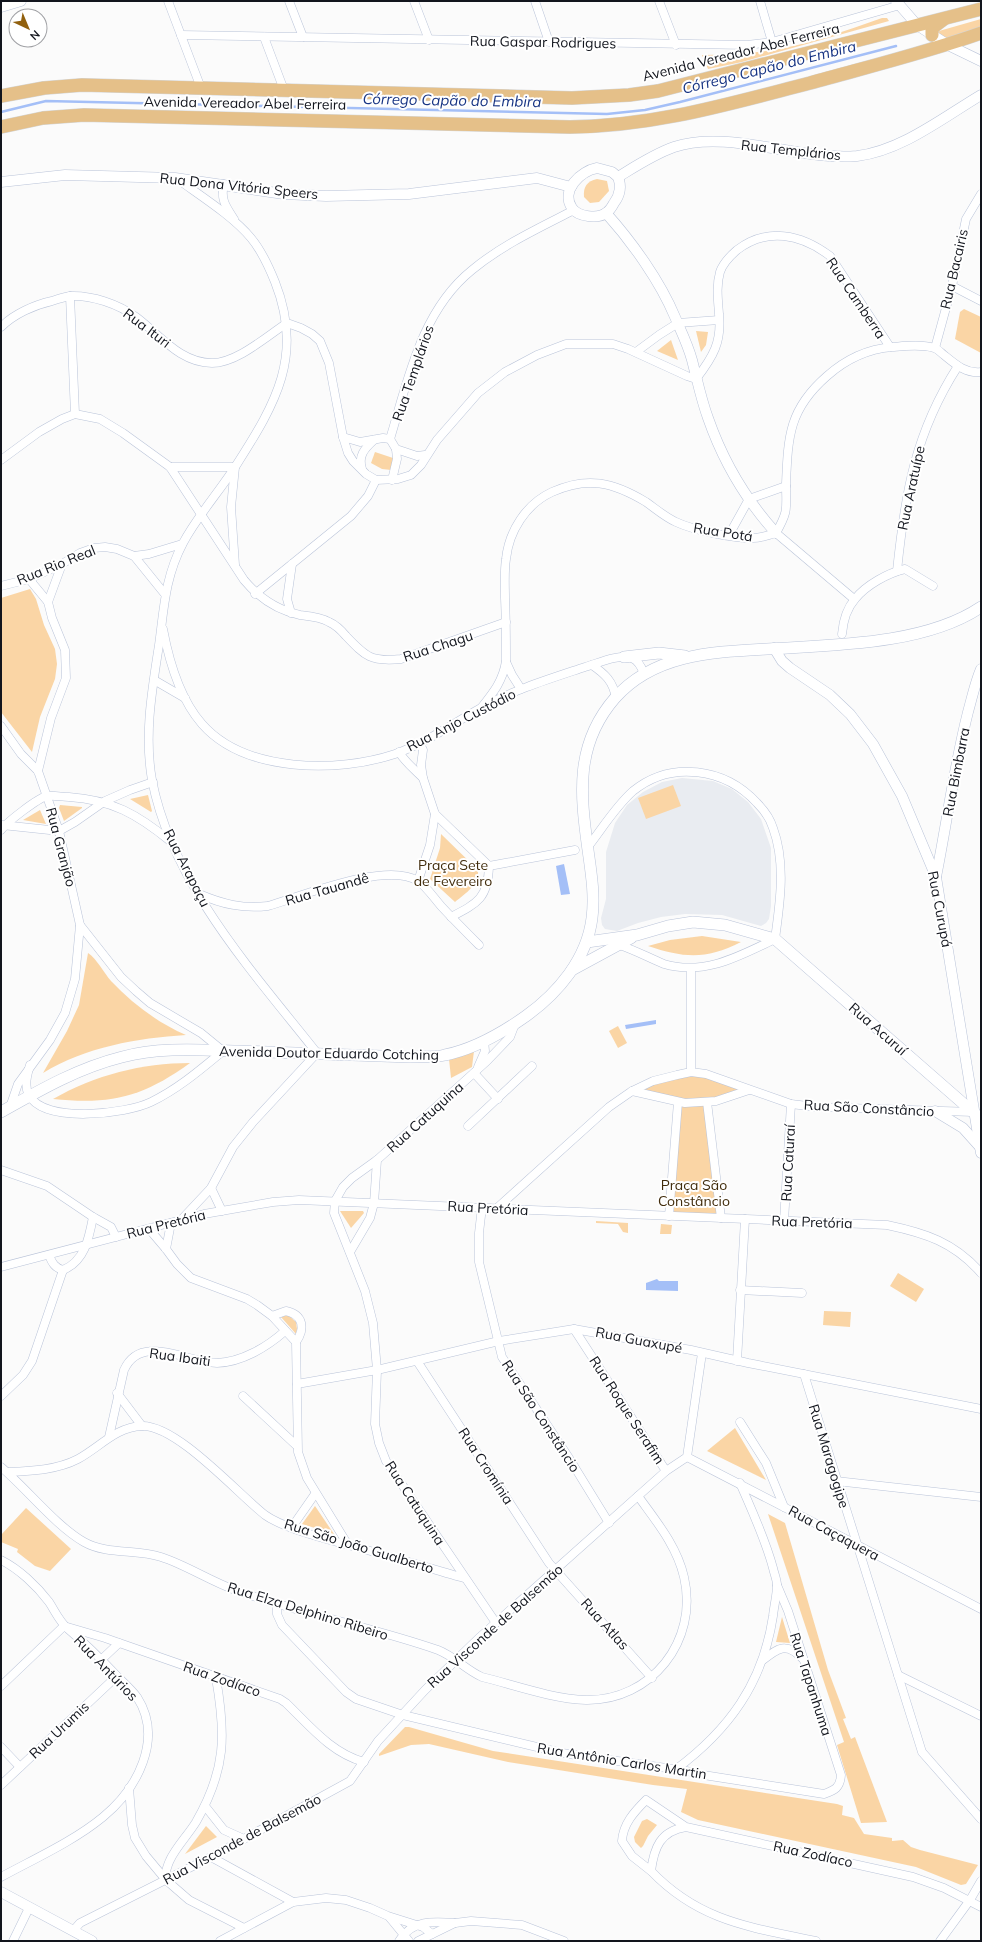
<svg xmlns="http://www.w3.org/2000/svg" width="982" height="1942" font-family="Mulish,sans-serif">
<style>
.built{fill:#e9ecf1}
.green{fill:#fad5a5}
.water{fill:#a4bff7}
.lines{fill:none;stroke-linecap:round;stroke-linejoin:round}
.stream{stroke:#a4bff7;stroke-width:2.5}
.minor-casing{stroke:#bac4d9;stroke-width:9}
.tertiary-casing{stroke:#bac4d9;stroke-width:11}
.secondary-casing{stroke:#bac4d9;stroke-width:12}
.primary-casing{stroke:#d4d5d6;stroke-width:14}
.minor{stroke:#fff;stroke-width:8}
.tertiary{stroke:#fff;stroke-width:10}
.secondary{stroke:#fff;stroke-width:11}
.primary{stroke:#e5c089;stroke-width:13}
.labels{text-anchor:middle;dominant-baseline:central;stroke-width:4;stroke-linejoin:round;paint-order:stroke}
.street-label{font-size:14px;fill:#12151d;stroke:#fff}
.park-label{font-size:14px;fill:#412c0c;stroke:#fff}
.water-label{font-size:15px;font-style:italic;fill:#183584;stroke:#fff}
</style>
<rect width="100%" height="100%" fill="#fbfbfb"/>
<polygon class="built" points="682,778 713,781 732,789 748,802 761,819 771,848 771,906 769,919 766,923 761,926 722,915 685,914 661,917 638,923 617,931 605,929 602,925 601,918 606,899 606,852 615,823 627,805 643,792 662,782"/>
<g class="green">
<path d="M882,18H887L889,21L742,62L708,69L702,55C724,55 745,54 766,51C806,46 844,31 882,18Z"/>
<polygon points="981,19 981,29 951,40 939,35 939,31"/>
<path d="M597,179L607,181L609,191L599,202L590,203L584,197C583,187 587,181 597,179Z"/>
<polygon points="964,309 981,317 981,353 955,339 960,312"/>
<polygon points="696,331 708,332 706,345 701,352"/>
<polygon points="671,340 678,360 657,351"/>
<polygon points="375,452 393,458 391,470 382,469 371,463"/>
<polygon points="30,589 36,599 44,625 55,649 57,664 55,679 40,717 32,752 1,712 1,598"/>
<polygon points="673,785 681,806 646,819 638,798"/>
<polygon points="148,795 152,811 151,812 130,799"/>
<polygon points="60,805 82,807 82,808 64,821 59,808"/>
<polygon points="40,810 46,824 23,820"/>
<path d="M441,834L478,870C479,885 466,893 455,902L430,879L440,848Z"/>
<path d="M702,936L741,942C706,960 684,958 648,946L670,940Z"/>
<path d="M88,953C97,959 104,973 111,981C133,1004 158,1023 186,1035C137,1038 86,1047 43,1073L67,1031L79,1005Z"/>
<polygon points="618,1026 627,1043 618,1048 609,1031"/>
<polygon points="474,1051 472,1067 451,1078 449,1059"/>
<path d="M190,1063C143,1097 111,1105 53,1099C95,1075 142,1063 190,1063Z"/>
<polygon points="697,1074 745,1090 715,1100 685,1102 635,1091 653,1082"/>
<polygon points="706,1103 718,1215 672,1213 678,1104"/>
<polygon points="340,1211 363,1211 364,1213 351,1228"/>
<polygon points="596,1221 628,1223 628,1233 623,1232 618,1224 596,1223"/>
<polygon points="661,1224 672,1225 671,1234 660,1234"/>
<polygon points="898,1273 924,1289 916,1302 890,1286"/>
<polygon points="824,1311 851,1312 850,1327 823,1325"/>
<polygon points="288,1315 296,1322 297,1329 296,1334 281,1317"/>
<polygon points="735,1428 766,1480 707,1451"/>
<polygon points="315,1506 334,1534 302,1524"/>
<polygon points="26,1508 71,1549 50,1571 35,1566 17,1552 18,1549 1,1542 1,1535"/>
<polygon points="768,1514 785,1523 828,1670 846,1718 843,1719 851,1739 855,1737 887,1822 861,1823 837,1745 844,1742"/>
<polygon points="782,1617 790,1643 776,1642"/>
<polygon points="405,1727 409,1727 493,1751 837,1804 843,1806 842,1815 854,1818 864,1834 892,1838 892,1841 903,1840 911,1847 920,1850 978,1865 966,1884 961,1885 916,1867 698,1820 681,1812 687,1789 653,1785 508,1762 429,1744 411,1745 379,1756 379,1754"/>
<polygon points="647,1819 657,1825 648,1836 643,1846 641,1848 635,1842 634,1837 642,1821"/>
<polygon points="206,1826 217,1837 185,1854"/>
</g>
<g class="water">
<polygon points="564,864 570,894 561,895 556,866"/>
<polygon points="656,1020 656,1024 626,1029 625,1025"/>
<polygon points="657,1279 659,1281 678,1281 678,1291 646,1290 646,1283"/>
</g>
<g class="lines">
<polyline class="stream" points="1,112 46,101 607,114 645,110 680,102 896,46"/>
<defs>
<g id="minor">
<polyline points="168,1 201,88"/>
<polyline points="289,1 303,37"/>
<polyline points="414,1 429,40"/>
<polyline points="535,1 549,42"/>
<polyline points="659,1 676,45"/>
<polyline points="760,1 772,42"/>
<polyline points="181,35 747,45 772,42 900,5"/>
<polyline points="264,37 284,90"/>
<path d="M176,178C199,195 233,216 251,238C261,250 269,267 275,282C304,355 276,403 237,464C220,491 198,515 183,543C165,577 164,608 159,645C152,690 144,735 152,780C172,884 253,972 317,1053L253,1122L233,1147L211,1188L181,1220"/>
<path d="M224,184C220,199 226,207 234,219"/>
<polyline points="952,286 981,301"/>
<polyline points="70,296 75,414"/>
<path d="M1,327C14,314 34,305 52,301C58,299 64,297 70,296C92,295 118,304 136,317C160,335 180,363 212,363C237,363 267,336 287,323L301,328L312,334L320,341L329,363L343,437L348,453L353,461L366,474L376,480L398,479L411,475L421,465L437,440L478,393L505,372L537,355L566,344H613L628,349L687,376L696,379C713,357 722,342 719,314C718,300 716,286 720,272C723,263 730,256 737,250C767,227 801,234 830,256L890,347"/>
<polyline points="935,348 952,286 966,219 981,194"/>
<polyline points="636,352 659,335 678,323 719,320"/>
<polyline points="343,437 360,442 383,438 390,439 396,449 417,456 425,455"/>
<path d="M390,439C408,380 421,311 472,270C502,245 539,228 574,210"/>
<path d="M1,460L39,432L62,419L75,414L100,419L123,433L170,467L244,580C259,598 276,610 300,615C309,616 321,617 329,622C336,625 341,630 346,636C366,657 371,662 401,659L506,622"/>
<polyline points="170,467 235,467 231,507 235,565"/>
<path d="M362,469C358,456 364,449 374,440"/>
<polyline points="392,480 397,459 396,449"/>
<polyline points="776,533 854,599"/>
<polyline points="729,535 749,499 786,486"/>
<polyline points="134,556 149,554 182,544"/>
<path d="M897,571C905,493 915,433 958,366"/>
<polyline points="29,579 48,602"/>
<polyline points="1,586 29,579 62,564 80,553 94,548 105,547 117,549 134,556 164,593"/>
<polyline points="255,594 351,516 368,496 376,480"/>
<polyline points="291,613 287,599 292,564"/>
<path d="M163,629C169,661 180,699 202,724C245,773 338,773 395,754C426,743 452,724 481,708C513,690 549,679 585,667C599,663 617,654 632,658C639,661 642,668 644,674"/>
<path d="M842,634C843,622 847,608 855,599C866,585 888,573 905,569L933,586"/>
<polyline points="506,662 512,675 521,689"/>
<path d="M592,665C605,674 613,681 616,698"/>
<polyline points="154,680 185,698"/>
<path d="M481,708C493,693 503,681 506,661C506,640 506,619 505,598C505,585 504,572 506,559C509,531 526,504 552,492C587,476 613,482 646,502C656,509 665,517 676,522C693,530 734,539 753,538C761,538 768,535 776,533C789,510 786,509 786,484C788,436 789,409 827,376C845,360 868,349 892,347C905,346 922,344 934,348C938,349 941,353 944,355C955,364 966,374 981,372"/>
<polyline points="1,726 21,754 38,771 59,831 80,925 75,979 65,1013 50,1040 18,1084 10,1107"/>
<path d="M420,744L423,750L421,765L423,778L435,814L489,866C488,898 478,903 451,917"/>
<path d="M399,752C405,762 414,769 423,778"/>
<polyline points="38,771 51,718 66,678 65,650 52,618 48,602 62,564"/>
<polyline points="2,825 59,831 75,822 105,801 130,790 153,782"/>
<path d="M1,830C7,822 38,798 47,796C54,795 62,797 69,797C112,800 137,814 170,841"/>
<path d="M587,848C602,829 615,807 633,791C671,760 725,768 757,803C764,810 770,818 773,828C786,863 780,903 775,939C740,956 704,976 664,964C649,958 635,950 619,945"/>
<polyline points="489,866 575,850"/>
<polyline points="418,881 430,845 435,814"/>
<path d="M199,894C222,904 243,909 268,906C303,896 386,861 418,881C426,886 434,898 441,906C453,919 466,932 479,945"/>
<path d="M30,1065C27,1075 24,1086 29,1095C44,1124 126,1114 151,1102C178,1089 200,1070 223,1051L201,1033L150,1003L136,991L121,977L80,925"/>
<polyline points="478,1067 485,1051 484,1041"/>
<polyline points="691,1072 691,968"/>
<polyline points="474,1073 498,1099"/>
<polyline points="632,1091 685,1103 716,1101 749,1090"/>
<polyline points="707,1102 721,1218"/>
<polyline points="468,1126 532,1066"/>
<polyline points="1,1170 47,1186 93,1217 111,1227 116,1237"/>
<polyline points="211,1188 222,1211"/>
<polyline points="482,1207 479,1233 479,1262 502,1357 569,1458 609,1523"/>
<polyline points="497,1208 609,1107 632,1091 653,1081 677,1075 691,1072 706,1074 791,1104 816,1107 974,1112"/>
<polyline points="669,1216 678,1102"/>
<polyline points="784,1221 791,1104"/>
<polyline points="149,1229 166,1249 177,1264 191,1278 247,1299 257,1305 272,1316 296,1342 298,1452 307,1478 348,1545"/>
<polyline points="166,1249 171,1223"/>
<polyline points="350,1252 370,1218 374,1203 377,1160"/>
<path d="M49,1255C52,1263 55,1268 63,1270C85,1261 89,1238 93,1217"/>
<path d="M1,1267L204,1214L273,1202L299,1200L887,1225C925,1233 954,1242 981,1273"/>
<polyline points="740,1290 802,1293"/>
<path d="M272,1316L286,1311C304,1315 305,1329 296,1342"/>
<polyline points="574,1329 666,1471"/>
<polyline points="417,1361 549,1563 652,1678"/>
<polyline points="737,1361 745,1219"/>
<polyline points="804,1374 922,1752 981,1819"/>
<polyline points="297,1384 377,1370 499,1341 574,1329 691,1350 748,1363 981,1409"/>
<polyline points="117,1393 142,1426"/>
<polyline points="1,1396 23,1375 32,1361 63,1270"/>
<polyline points="243,1396 297,1446"/>
<polyline points="740,1422 766,1463 784,1507"/>
<path d="M109,1437L124,1370C141,1332 187,1363 217,1363C242,1362 267,1347 285,1331"/>
<polyline points="687,1457 981,1609"/>
<path d="M1,1467C27,1489 56,1526 84,1542C107,1555 136,1549 161,1557C186,1565 210,1581 235,1590C302,1614 372,1627 438,1650C454,1656 466,1670 482,1677C514,1685 553,1699 586,1700C651,1701 699,1641 684,1577C677,1546 656,1521 638,1496"/>
<path d="M8,1472C31,1471 57,1470 78,1459C100,1447 116,1427 142,1426C177,1425 237,1493 265,1515C283,1528 326,1539 348,1545C387,1555 425,1567 464,1578"/>
<polyline points="836,1481 981,1497"/>
<polyline points="292,1527 315,1494"/>
<path d="M1,1560C19,1569 37,1586 49,1602C55,1611 59,1621 68,1629C86,1644 102,1660 118,1677C124,1683 132,1690 137,1697C164,1739 137,1789 103,1817C74,1841 34,1859 1,1877"/>
<path d="M277,1605V1614L282,1625L346,1692L356,1699L403,1715L562,1753L687,1771L697,1774L824,1794C835,1790 840,1788 841,1775L788,1611L777,1585"/>
<polyline points="496,1623 386,1461 379,1443 375,1424 377,1370 373,1323 365,1291 334,1213 335,1201 343,1187 352,1178 377,1160 487,1061 510,1037 515,1024"/>
<polyline points="102,1659 119,1643"/>
<path d="M763,1660C778,1648 786,1642 802,1658"/>
<polyline points="898,1675 981,1716"/>
<path d="M1,1686L64,1626L105,1638L280,1699L286,1703C309,1725 331,1753 364,1762"/>
<polyline points="1,1747 20,1767"/>
<path d="M675,1770C729,1730 763,1683 773,1616C774,1606 777,1595 777,1585C777,1580 774,1573 773,1568C765,1538 752,1511 740,1483"/>
<polyline points="1,1785 117,1676"/>
<polyline points="129,1788 132,1825 135,1838 146,1856 166,1880 189,1900 244,1928"/>
<polyline points="205,1806 224,1830 244,1839"/>
<path d="M686,1827C660,1831 654,1848 651,1871L632,1856L622,1841C623,1824 634,1812 646,1800L686,1827L913,1877L944,1888L981,1907"/>
<polyline points="211,1857 293,1902"/>
<path d="M651,1871C700,1922 751,1927 816,1941"/>
<path d="M164,1878C166,1872 167,1866 170,1860C176,1847 188,1835 196,1822C226,1770 226,1735 216,1678"/>
<polyline points="390,1918 409,1941"/>
<polyline points="73,1931 80,1923 211,1857 350,1781 378,1741 425,1690 480,1637 666,1471 687,1457 702,1353"/>
<polyline points="13,1941 29,1908"/>
<polyline points="220,1941 293,1902 326,1898 346,1900 370,1908 388,1916 423,1927 432,1934"/>
<path d="M399,1941C412,1920 432,1921 455,1923"/>
<polyline points="418,1941 455,1923 471,1921 522,1925 564,1941"/>
<polyline points="940,1941 970,1900 981,1881"/>
</g>
<g id="tertiary">
<polyline points="896,1 917,25 948,45 981,61"/>
<polyline points="1,7 21,1"/>
<path d="M597,168L612,172L618,177C622,187 620,195 614,203C612,207 609,211 606,213C598,219 578,217 572,208C560,190 581,171 597,168Z"/>
<path d="M618,177C636,166 654,154 674,147C728,129 799,161 857,156C901,151 944,117 981,95"/>
<polyline points="1,182 65,175 175,178 284,194 326,196 409,194 537,178 571,187"/>
<path d="M606,213C632,242 660,281 675,317C681,331 688,345 692,360C697,379 701,399 708,418C723,461 746,500 776,533"/>
<polyline points="774,648 782,661 790,668 830,695 850,714 873,744 902,796 936,877 981,1153"/>
<path d="M936,877C947,822 954,767 968,712C972,698 975,683 981,669"/>
<polyline points="935,1111 963,1128 980,1147"/>
<polyline points="1,1892 92,1941"/>
</g>
<g id="secondary">
<polyline points="624,657 659,653 685,656"/>
<polyline points="587,942 637,935 668,926 693,922 725,925 775,939 981,1119"/>
<polyline points="572,970 631,938"/>
<path d="M1,1112C40,1090 78,1068 122,1057C160,1047 199,1050 237,1051C295,1053 352,1055 410,1057C421,1056 434,1058 445,1055C474,1049 502,1033 526,1016C558,993 587,959 592,918C595,895 591,872 588,850C580,793 575,744 615,698C654,654 712,652 767,649C832,645 925,645 981,607"/>
</g>
<g id="primary">
<polyline points="932,35 932,28 944,19"/>
<polyline points="1,96 44,88 82,85 572,98 629,95 658,91 981,9"/>
<path d="M1,127L43,118L84,115L570,127C655,126 728,104 810,83C867,67 925,53 981,33"/>
</g>
</defs>
<use href="#minor" class="minor-casing"/>
<use href="#tertiary" class="tertiary-casing"/>
<use href="#secondary" class="secondary-casing"/>
<use href="#primary" class="primary-casing"/>
<use href="#minor" class="minor"/>
<use href="#tertiary" class="tertiary"/>
<use href="#secondary" class="secondary"/>
<use href="#primary" class="primary"/>
</g>
<g class="labels">
<g class="street-label">
<text transform="translate(543 42) rotate(1)">Rua Gaspar Rodrigues</text>
<text transform="translate(741 52) rotate(-14)">Avenida Vereador Abel Ferreira</text>
<text transform="translate(245 103) rotate(1)">Avenida Vereador Abel Ferreira</text>
<text transform="translate(791 150) rotate(6)">Rua Templários</text>
<text transform="translate(239 186) rotate(6)">Rua Dona Vitória Speers</text>
<text transform="translate(954 269) rotate(-77)">Rua Bacairis</text>
<text transform="translate(856 298) rotate(56)">Rua Camberra</text>
<text transform="translate(147 328) rotate(37)">Rua Ituri</text>
<text transform="translate(413 373) rotate(-71)">Rua Templários</text>
<text transform="translate(911 488) rotate(-78)">Rua Aratuípe</text>
<text transform="translate(723 532) rotate(9)">Rua Potá</text>
<text transform="translate(56 565) rotate(-22)">Rua Rio Real</text>
<text transform="translate(438 646) rotate(-18)">Rua Chagu</text>
<text transform="translate(461 720) rotate(-27)">Rua Anjo Custódio</text>
<text transform="translate(956 772) rotate(-79)">Rua Bimbarra</text>
<text transform="translate(61 847) rotate(75)">Rua Granjão</text>
<text transform="translate(187 868) rotate(63)">Rua Arapaçu</text>
<text transform="translate(327 889) rotate(-16)">Rua Tauandê</text>
<text transform="translate(940 909) rotate(79)">Rua Curupá</text>
<text transform="translate(878 1029) rotate(41)">Rua Acuruí</text>
<text transform="translate(329 1053) rotate(1)">Avenida Doutor Eduardo Cotching</text>
<text transform="translate(869 1108) rotate(3)">Rua São Constâncio</text>
<text transform="translate(425 1117) rotate(-42)">Rua Catuquina</text>
<text transform="translate(788 1163) rotate(-87)">Rua Caturaí</text>
<text transform="translate(488 1208) rotate(3)">Rua Pretória</text>
<text transform="translate(812 1222) rotate(2)">Rua Pretória</text>
<text transform="translate(166 1224) rotate(-14)">Rua Pretória</text>
<text transform="translate(639 1340) rotate(11)">Rua Guaxupé</text>
<text transform="translate(180 1357) rotate(8)">Rua Ibaiti</text>
<text transform="translate(627 1410) rotate(57)">Rua Roque Serafim</text>
<text transform="translate(541 1416) rotate(57)">Rua São Constâncio</text>
<text transform="translate(829 1456) rotate(73)">Rua Maragogipe</text>
<text transform="translate(486 1466) rotate(57)">Rua Cromínia</text>
<text transform="translate(415 1503) rotate(57)">Rua Catuquina</text>
<text transform="translate(834 1533) rotate(28)">Rua Caçaquera</text>
<text transform="translate(359 1546) rotate(17)">Rua São João Gualberto</text>
<text transform="translate(308 1611) rotate(17)">Rua Elza Delphino Ribeiro</text>
<text transform="translate(605 1624) rotate(48)">Rua Atlas</text>
<text transform="translate(495 1626) rotate(-42)">Rua Visconde de Balsemão</text>
<text transform="translate(106 1668) rotate(46)">Rua Antúrios</text>
<text transform="translate(222 1679) rotate(19)">Rua Zodíaco</text>
<text transform="translate(811 1684) rotate(72)">Rua Tapanhuma</text>
<text transform="translate(59 1730) rotate(-43)">Rua Urumis</text>
<text transform="translate(622 1761) rotate(9)">Rua Antônio Carlos Martin</text>
<text transform="translate(242 1839) rotate(-28)">Rua Visconde de Balsemão</text>
<text transform="translate(813 1854) rotate(12)">Rua Zodíaco</text>
</g>
<g class="park-label">
<text x="453" y="865">Praça Sete<tspan x="453" dy="16">de Fevereiro</tspan></text>
<text x="694" y="1185">Praça São<tspan x="694" dy="16">Constâncio</tspan></text>
</g>
<g class="water-label">
<text transform="translate(769 67) rotate(-14)">Córrego Capão do Embira</text>
<text transform="translate(452 100) rotate(1)">Córrego Capão do Embira</text>
</g>
</g>
<rect width="982" height="1942" fill="none" stroke="#12151d" stroke-width="4"/>
<g transform="translate(28 28) rotate(136)"><circle r="19" fill="#ffffff" stroke="#a0a1a5"/>
<path d="M0-3L7 15L0 10L-7 15Z" fill="#91600e"/>
<text y="-6" font-size="11" font-weight="bold" text-anchor="middle" fill="#12151d">N</text>
</g>
</svg>
